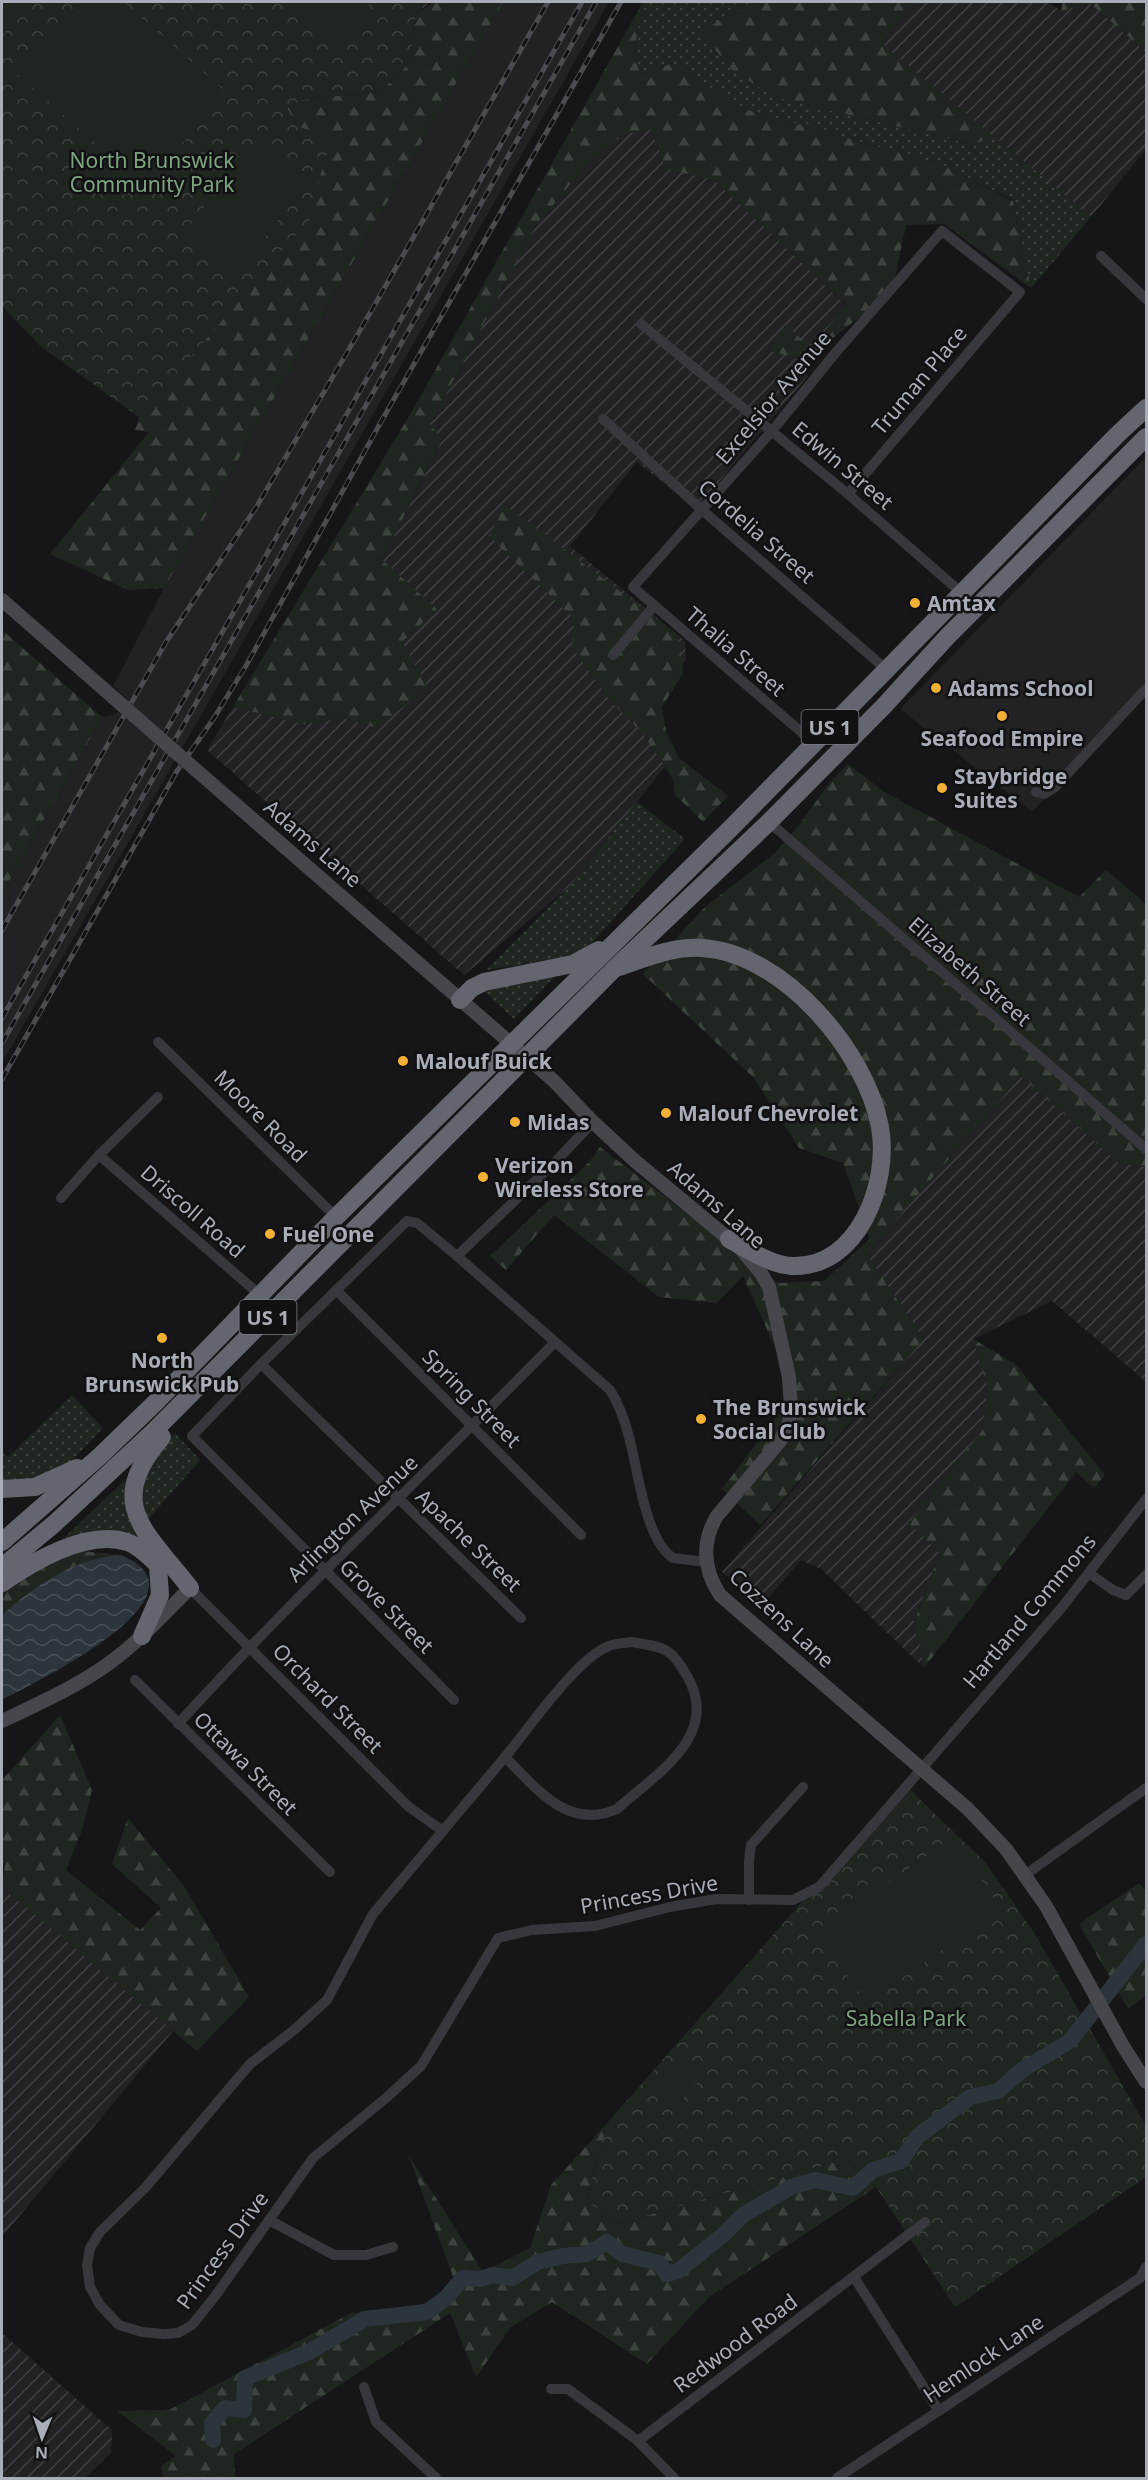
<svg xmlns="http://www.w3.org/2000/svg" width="1148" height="2480" font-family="'Noto Sans',sans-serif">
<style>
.built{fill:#222225}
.industrial{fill:url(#industrial-furrows)}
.grass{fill:url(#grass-dots)}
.forest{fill:url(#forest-firs)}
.park{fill:url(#park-crowns)}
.garden{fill:#1e261f}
.water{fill:url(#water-waves)}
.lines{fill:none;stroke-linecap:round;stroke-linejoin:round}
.river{stroke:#2c353c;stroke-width:16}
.street{stroke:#37383d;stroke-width:10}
.secondary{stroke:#45474d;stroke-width:14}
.highway{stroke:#63666e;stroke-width:18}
.rail-casing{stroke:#4a4c52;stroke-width:5}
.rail{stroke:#111113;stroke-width:3;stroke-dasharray:9;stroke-linecap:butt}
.secondary-bridge{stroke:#45474d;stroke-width:14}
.poi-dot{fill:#f2b134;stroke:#111113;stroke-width:2}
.labels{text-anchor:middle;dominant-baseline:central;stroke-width:5;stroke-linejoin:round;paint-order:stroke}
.shield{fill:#111113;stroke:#7b7e86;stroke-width:1.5}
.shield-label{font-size:20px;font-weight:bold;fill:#a8adb8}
.park-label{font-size:21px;fill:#7fa381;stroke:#111113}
.street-label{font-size:21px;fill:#a8adb8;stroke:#111113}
.poi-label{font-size:21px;font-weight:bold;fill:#a8adb8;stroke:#111113;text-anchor:start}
</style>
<defs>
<pattern id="industrial-furrows" width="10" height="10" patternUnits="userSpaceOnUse" patternTransform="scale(1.5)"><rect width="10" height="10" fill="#222225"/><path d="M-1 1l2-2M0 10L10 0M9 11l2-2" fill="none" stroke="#3f3f43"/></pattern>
<pattern id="grass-dots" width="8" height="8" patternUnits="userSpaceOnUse" patternTransform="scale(1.5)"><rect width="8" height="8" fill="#1e261f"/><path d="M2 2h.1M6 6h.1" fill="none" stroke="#3c433d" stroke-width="1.8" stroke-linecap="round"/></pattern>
<pattern id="forest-firs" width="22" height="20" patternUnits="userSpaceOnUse" patternTransform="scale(1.5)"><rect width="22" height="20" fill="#1e261f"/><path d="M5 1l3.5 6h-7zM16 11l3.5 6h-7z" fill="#3c433d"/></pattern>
<pattern id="park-crowns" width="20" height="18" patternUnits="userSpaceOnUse" patternTransform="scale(1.5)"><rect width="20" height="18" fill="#1e261f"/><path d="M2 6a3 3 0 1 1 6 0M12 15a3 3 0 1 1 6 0" fill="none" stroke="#3c433d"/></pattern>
<pattern id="water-waves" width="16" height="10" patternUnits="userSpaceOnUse" patternTransform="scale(1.5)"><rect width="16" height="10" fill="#2c353c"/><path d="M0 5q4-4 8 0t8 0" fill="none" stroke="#485056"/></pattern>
</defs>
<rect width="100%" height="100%" fill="#161618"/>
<g class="built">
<polygon points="503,2 609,2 2,1063 2,894 102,717 116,714 127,699 113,686 164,588"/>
<polygon points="1146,457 1146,690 1032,812 900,709"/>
</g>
<g class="industrial">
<polygon points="913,2 1048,2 1061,11 1090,3 1146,52 1146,149 1091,217 880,43"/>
<polygon points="651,129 666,169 714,179 847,306 811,347 785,326 769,350 804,361 808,376 696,509 637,462 570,546 685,641 686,660 640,718 666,765 571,885 464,975 207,750 233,707 304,724 344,718 377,728 402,642 437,609 382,560 442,440 430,424 537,224 590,161 624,134"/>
<polygon points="1021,1076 1119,1163 1146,1167 1146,1382 1052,1301 973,1339 988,1388 982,1431 909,1523 940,1553 914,1621 924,1668 821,1569 801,1560 762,1605 722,1572 924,1339 866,1254"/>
<polygon points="2,1887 174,2030 2,2237"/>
<polygon points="2,2333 112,2430 111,2453 85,2478 2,2478"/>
</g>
<g class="grass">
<polygon points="645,2 751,2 701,32 733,71 775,97 974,145 992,135 1091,217 1031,288 1013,200 940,164 741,108 673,63 640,74 634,48"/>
<polygon points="637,802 685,839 581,955 486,970 571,885"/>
<polygon points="555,976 514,1019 484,991"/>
<polygon points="72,1395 103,1428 69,1463 36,1481 2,1483 2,1452 8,1457"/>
<polygon points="175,1433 200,1460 147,1521 139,1496 147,1463"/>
<polygon points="127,1478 127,1492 139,1538 61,1541"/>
</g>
<g class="forest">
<polygon points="434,2 503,2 164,588 128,590 50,554 149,432 135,430 139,417 297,126 287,108 301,100 381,91 410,63 416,14"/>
<polygon points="643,2 645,2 634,48 640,74 673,63 741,108 940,164 1013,201 1031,288 944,224 906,225 892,291 804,361 769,350 785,325 811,347 847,305 714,180 666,169 651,129 624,134 590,161 537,224 430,424 442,439 382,560 437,609 402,642 428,687 377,728 344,718 304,724 233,707 411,413"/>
<polygon points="751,2 913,2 881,43 992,135 974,145 775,97 733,71 700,32"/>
<polygon points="1063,2 1146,2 1146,52 1090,3 1061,11"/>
<polygon points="504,504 678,635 683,673 662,707 666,731 679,758 728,796 703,822 675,795 673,779 644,735 608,698 572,647 574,619 489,536"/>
<polygon points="2,630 102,717 2,894"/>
<polygon points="848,764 886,793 1079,897 1106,870 1146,904 1146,1167 1119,1163 1021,1076 866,1254 924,1339 760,1525 722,1489 795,1392 743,1276 717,1303 659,1297 554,1215 506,1270 490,1256 589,1162 600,1147 778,1283 824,1281 870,1239 843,1163 799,1148 754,1078 643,974 706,906 775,853 799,825 830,782"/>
<polygon points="973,1339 1015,1364 1105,1475 1094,1488 1076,1472 924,1668 914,1622 940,1553 908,1523 982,1431 988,1388"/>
<path d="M81,1551L121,1555C74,1558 36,1585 2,1615V1590L17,1579Z"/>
<polygon points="60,1715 92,1790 82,1830 66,1870 140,1930 161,1908 112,1864 128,1818 184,1886 249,1997 197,2051 2,1887 5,1864 2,1861 2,1780"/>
<polygon points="1139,1883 1146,1891 1146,1995 1128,2009 1079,1924"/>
<polygon points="608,2122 586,2201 620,2223 845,2159 876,2187 709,2297 647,2364 552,2302 511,2327 476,2377 450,2313 234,2454 235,2477 237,2478 211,2478 207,2475 207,2478 163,2478 161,2466 176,2456 117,2411 169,2410 351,2313 426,2304 455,2282 408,2154 483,2272 530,2248 551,2185"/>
</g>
<g class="park">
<polygon points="2,2 430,2 416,14 410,63 381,91 301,100 287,108 297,126 331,138 307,222 139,417 41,347 2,306"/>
<polygon points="905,1785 986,1863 1033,1931 1146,2126 1146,2177 955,2307 876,2187 845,2159 620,2223 586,2201 608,2122"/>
</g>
<g class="garden">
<polygon points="2,2 32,2 2,36"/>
<polygon points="81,2 124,2 227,93 145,186 17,74"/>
<path d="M298,2H371L343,48C324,36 307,23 298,2Z"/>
<polygon points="259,138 311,179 235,274 184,233"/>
<polygon points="951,1838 1001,1908 867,2003 817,1934"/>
<polygon points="683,2052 706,2074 675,2107 652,2086"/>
</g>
<path class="water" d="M121,1555C219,1595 32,1684 2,1700V1615C36,1585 74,1558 121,1555Z"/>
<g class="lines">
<polyline class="river" points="213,2440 212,2423 225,2408 244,2410 245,2378 309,2352 365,2319 427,2312 446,2298 463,2278 481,2279 492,2275 512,2278 538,2262 563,2256 587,2254 607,2242 622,2254 659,2263 667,2274 678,2271 723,2235 743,2215 791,2187 815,2180 853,2188 873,2170 901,2161 917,2137 970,2097 998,2091 1022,2070 1070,2041 1146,1944"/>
<g class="street">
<polyline points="1101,256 1146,299"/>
<polyline points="641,324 848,494 963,594"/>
<polyline points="603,419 702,510 887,670"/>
<polyline points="613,655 654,606"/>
<polyline points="814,743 633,587 772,431 837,351 942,231 1020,292 848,494"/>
<polyline points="1036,792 1044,794 1055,787 1146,689"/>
<polyline points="769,822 1146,1149"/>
<polyline points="158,1042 336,1217"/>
<polyline points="99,1155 261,1296"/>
<polyline points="61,1198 99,1155 158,1097"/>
<polyline points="457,1256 557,1160 593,1122"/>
<polyline points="336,1290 581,1535"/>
<polyline points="261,1364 521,1618"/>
<polyline points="1089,1573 1113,1590 1126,1595 1146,1575"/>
<polyline points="190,1588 409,1807 443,1831"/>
<path d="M632,1642C665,1648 670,1646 687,1676C722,1735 656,1774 617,1809C568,1831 536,1788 505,1757C529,1728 577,1658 609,1646C616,1643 625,1643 632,1642Z"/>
<polyline points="135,1680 330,1872"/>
<path d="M454,1700L192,1436L261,1364L407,1221L417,1223L457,1256L610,1390C619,1404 625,1421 629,1437C638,1469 645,1540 673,1558L706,1562"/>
<path d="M178,1724C299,1591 430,1470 555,1342"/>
<polyline points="505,1757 373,1914 327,2000 294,2030 250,2064 145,2188 100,2232 90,2248 87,2265 90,2287 100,2305 119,2325 142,2332 164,2334 178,2333 192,2325 216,2295 313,2158 386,2098 421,2066 498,1938 532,1930 595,1926 670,1907 716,1899 793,1900 819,1887 1063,1606 1146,1499"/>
<polyline points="1025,1875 1146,1788"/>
<polyline points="749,1900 749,1861 751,1845 803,1787"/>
<polyline points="269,2220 334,2255 366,2255 393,2247"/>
<polyline points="854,2277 939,2411"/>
<polyline points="364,2387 376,2422 436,2478"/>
<polyline points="551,2389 568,2389 638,2441 674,2478"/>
<polyline points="638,2441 925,2222"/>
<polyline points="837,2478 1140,2278 1146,2267"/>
</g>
<g class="secondary">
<polyline points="2,600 122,705"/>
<path d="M196,770L554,1081L593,1122L635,1161L741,1249L761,1273L769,1287L789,1377L791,1408L789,1423L780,1441L717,1516C701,1543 703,1569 720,1595L968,1809L1006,1849L1046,1906L1123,2046L1146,2082"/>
<path d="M2,1721C38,1704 76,1687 108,1664C139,1642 164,1614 190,1588"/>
</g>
<g class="highway">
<path d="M619,967C646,958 673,946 702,948C783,953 866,1051 880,1127C890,1182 859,1269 791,1266C769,1264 749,1250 729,1239"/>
<polyline points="460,1000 472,988 484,982 573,964 599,950"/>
<path d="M162,1437C103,1505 147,1532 190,1588"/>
<polyline points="2,1489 35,1487 77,1468"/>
<polyline points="2,1542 100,1456 157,1401 336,1217 731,828 1118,434 1146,408"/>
<polyline points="2,1567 54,1524 153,1432 614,969 769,822 883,707 947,637 1146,437"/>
<path d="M2,1583C34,1561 87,1529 127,1542C142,1547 149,1558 161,1567"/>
<polyline points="142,1636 160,1595 158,1566"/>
</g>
<defs>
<g id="rail">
<polyline points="2,930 166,642 257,506 362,327 548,2"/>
<polyline points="2,1018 582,2"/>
<polyline points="2,1043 596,2"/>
<polyline points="2,1079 177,771 214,718 247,664 382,420 621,2"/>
</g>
</defs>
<use href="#rail" class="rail-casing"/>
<use href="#rail" class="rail"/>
<polyline class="secondary-bridge" points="122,705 196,770"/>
</g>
<g class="poi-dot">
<circle cx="915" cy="603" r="6"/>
<circle cx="936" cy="688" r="6"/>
<circle cx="1002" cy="716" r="6"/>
<circle cx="942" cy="788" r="6"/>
<circle cx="403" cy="1061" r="6"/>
<circle cx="666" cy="1113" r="6"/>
<circle cx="515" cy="1122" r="6"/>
<circle cx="483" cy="1177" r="6"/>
<circle cx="270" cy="1234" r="6"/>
<circle cx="162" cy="1338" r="6"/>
<circle cx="701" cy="1419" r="6"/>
</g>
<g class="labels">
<g class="shield">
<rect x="801.5" y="710" width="57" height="34" rx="4.5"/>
<rect x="239.5" y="1300" width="57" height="34" rx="4.5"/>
</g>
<g class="shield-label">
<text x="830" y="727">US 1</text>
<text x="268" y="1317">US 1</text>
</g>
<g class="park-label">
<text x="152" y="160">North Brunswick<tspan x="152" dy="24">Community Park</tspan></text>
<text x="906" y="2018">Sabella Park</text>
</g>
<g class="street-label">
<text transform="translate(919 380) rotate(-50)">Truman Place</text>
<text transform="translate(773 397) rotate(-50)">Excelsior Avenue</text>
<text transform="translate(843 465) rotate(40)">Edwin Street</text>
<text transform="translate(757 531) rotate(41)">Cordelia Street</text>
<text transform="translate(736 651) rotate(41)">Thalia Street</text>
<text transform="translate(313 843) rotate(41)">Adams Lane</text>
<text transform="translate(970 971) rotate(41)">Elizabeth Street</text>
<text transform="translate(261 1116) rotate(45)">Moore Road</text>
<text transform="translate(717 1204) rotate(41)">Adams Lane</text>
<text transform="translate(193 1211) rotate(41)">Driscoll Road</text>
<text transform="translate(472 1398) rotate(45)">Spring Street</text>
<text transform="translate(352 1518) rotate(-44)">Arlington Avenue</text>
<text transform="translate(469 1540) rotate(44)">Apache Street</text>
<text transform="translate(387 1606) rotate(45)">Grove Street</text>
<text transform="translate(1029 1611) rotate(-50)">Hartland Commons</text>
<text transform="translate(782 1618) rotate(43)">Cozzens Lane</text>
<text transform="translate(328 1698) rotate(45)">Orchard Street</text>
<text transform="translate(246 1763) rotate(45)">Ottawa Street</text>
<text transform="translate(649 1894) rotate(-10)">Princess Drive</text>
<text transform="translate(222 2250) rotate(-54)">Princess Drive</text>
<text transform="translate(735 2343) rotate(-37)">Redwood Road</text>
<text transform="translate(983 2358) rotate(-34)">Hemlock Lane</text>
</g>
<g class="poi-label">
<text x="927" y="603">Amtax</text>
<text x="948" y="688">Adams School</text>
<text x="1002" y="738" text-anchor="middle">Seafood Empire</text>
<text x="954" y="776">Staybridge<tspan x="954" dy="24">Suites</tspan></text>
<text x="415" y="1061">Malouf Buick</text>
<text x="678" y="1113">Malouf Chevrolet</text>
<text x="527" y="1122">Midas</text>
<text x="495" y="1165">Verizon<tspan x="495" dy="24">Wireless Store</tspan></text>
<text x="282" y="1234">Fuel One</text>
<text x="162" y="1360" text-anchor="middle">North<tspan x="162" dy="24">Brunswick Pub</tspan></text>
<text x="713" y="1407">The Brunswick<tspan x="713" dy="24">Social Club</tspan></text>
</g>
</g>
<rect width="1148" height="2480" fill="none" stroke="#a8adb8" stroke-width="6"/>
<g transform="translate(42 2438) rotate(182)" stroke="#111113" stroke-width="4.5" paint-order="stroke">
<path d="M0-4.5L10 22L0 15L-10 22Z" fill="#a8adb8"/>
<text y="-9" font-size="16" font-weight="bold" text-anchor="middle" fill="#a8adb8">N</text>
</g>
</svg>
